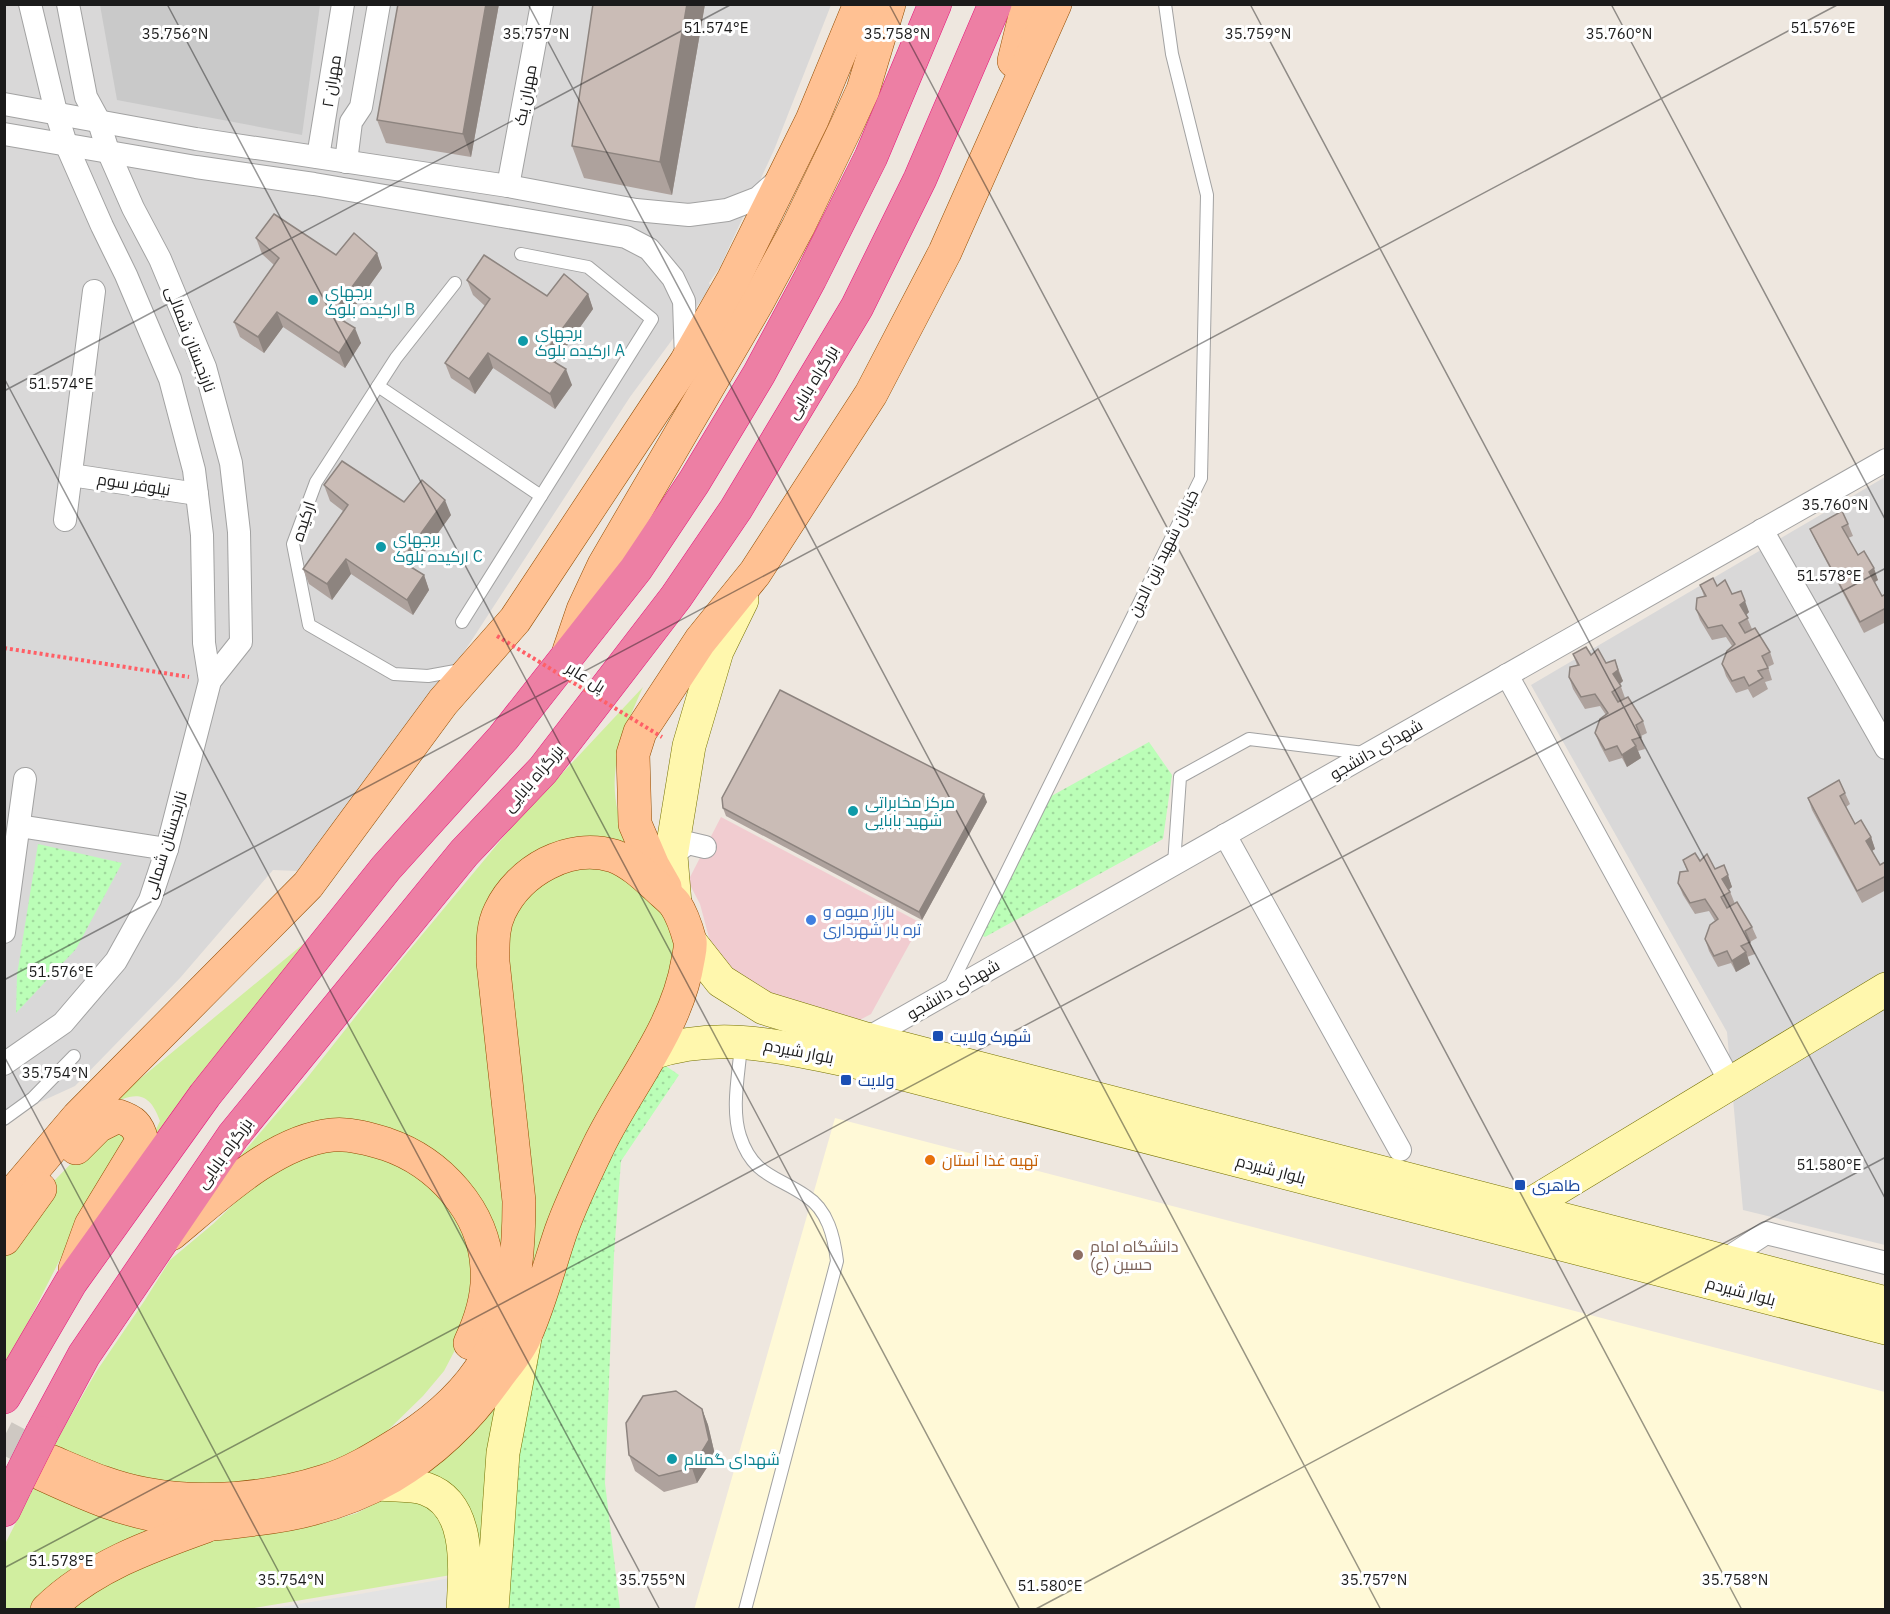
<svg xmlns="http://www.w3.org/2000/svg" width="1890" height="1614" font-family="'IBM Plex Sans',Cairo,sans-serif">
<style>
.residential{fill:#d9d8d8}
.commercial{fill:#f1ccd0}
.education{fill:#fff9d7}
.religious{fill:#c9c9c9}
.grass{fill:#d1eea0}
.park{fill:url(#park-dots)}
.parking{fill:#e3e3e3}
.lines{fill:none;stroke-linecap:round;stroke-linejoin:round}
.primary-tunnel{stroke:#cec8c2;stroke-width:33;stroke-dasharray:33 16;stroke-linecap:butt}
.lane-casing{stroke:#a2a2a2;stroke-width:14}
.street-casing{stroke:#a2a2a2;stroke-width:24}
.secondary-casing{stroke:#747000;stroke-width:34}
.primary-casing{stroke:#924c00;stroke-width:34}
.highway-casing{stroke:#e4157a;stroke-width:34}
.path{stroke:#ff5f66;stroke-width:4;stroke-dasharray:3 3;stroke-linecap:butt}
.lane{stroke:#fff;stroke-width:12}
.street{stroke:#fff;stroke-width:22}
.secondary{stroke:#fff7ad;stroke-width:33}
.primary{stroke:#ffc193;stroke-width:33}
.highway{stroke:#ed7fa4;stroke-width:33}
.highway-bridge-casing{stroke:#e4157a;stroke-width:34;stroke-linecap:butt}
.path-bridge{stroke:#ff5f66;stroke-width:4;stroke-dasharray:3 3;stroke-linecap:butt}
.highway-bridge{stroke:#ed7fa4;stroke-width:33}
.wall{fill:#aea29d}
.shaded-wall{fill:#8d847f}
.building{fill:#cabcb6;stroke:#8d847f;stroke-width:1.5}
.ticks{fill:none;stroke:#1b1b1b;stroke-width:1.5;stroke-opacity:0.45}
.culture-dot{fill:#0f9aa8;stroke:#fff;stroke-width:2}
.shop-dot{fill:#3f7fe0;stroke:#fff;stroke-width:2}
.transit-dot{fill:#1a4fb4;stroke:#fff;stroke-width:2}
.food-dot{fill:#e8710a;stroke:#fff;stroke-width:2}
.education-dot{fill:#8d6e63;stroke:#fff;stroke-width:2}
.labels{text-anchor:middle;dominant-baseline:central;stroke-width:6;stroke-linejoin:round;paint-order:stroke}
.street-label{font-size:16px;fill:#1b1b1b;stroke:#fff}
.culture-label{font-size:16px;fill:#0d838f;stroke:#fff;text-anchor:start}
.shop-label{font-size:16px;fill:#366cbe;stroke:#fff;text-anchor:start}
.transit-label{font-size:16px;fill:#164399;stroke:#fff;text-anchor:start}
.food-label{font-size:16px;fill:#c56008;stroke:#fff;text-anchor:start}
.education-label{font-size:16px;fill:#785e54;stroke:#fff;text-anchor:start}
.ticks-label{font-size:15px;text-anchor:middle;fill:#1b1b1b;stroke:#fff;stroke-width:6;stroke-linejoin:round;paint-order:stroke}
</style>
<defs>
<pattern id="park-dots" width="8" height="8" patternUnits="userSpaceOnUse" patternTransform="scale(1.5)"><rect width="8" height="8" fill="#bbfeb7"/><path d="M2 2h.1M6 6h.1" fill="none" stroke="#a0d99d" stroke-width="1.8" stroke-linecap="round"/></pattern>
</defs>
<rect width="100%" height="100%" fill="#eee7df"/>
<g class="residential">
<polygon points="4,5 831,5 774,150 720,267 709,283 711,287 630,397 464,652 376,779 297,871 273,870 180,978 75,1086 5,1118"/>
<polygon points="1885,477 1885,1245 1743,1210 1727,1032 1531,685"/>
</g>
<polygon class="commercial" points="721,817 921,923 871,1014 856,1022 752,991 711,945 700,904 688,881"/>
<polygon class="education" points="835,1118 1885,1392 1885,1609 694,1610"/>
<polygon class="religious" points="100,5 320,5 302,135 117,100"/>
<g class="grass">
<path d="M643,687C625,727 607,767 618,812C621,827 626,838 628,853L498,894L508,1229L483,1343L496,1260L397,1137L231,1167L307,1078L387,977L510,829Z"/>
<polygon points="613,866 671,922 681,962 515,1317 505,923 555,868"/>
<path d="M325,926L147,1148L160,1121C148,1087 131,1094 106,1107Z"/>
<path d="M132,1129C117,1155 102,1180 88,1206C59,1259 34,1313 5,1366V1252L53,1182L93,1141Z"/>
<polygon points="310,1149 370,1149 437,1186 474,1255 464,1333 444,1371 423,1396 383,1435 339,1459 283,1478 172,1489 49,1454 96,1372 145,1300 170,1260 213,1224 259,1180"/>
<path d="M504,1391L480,1587C478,1567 478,1513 464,1499C458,1494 422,1480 412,1476Z"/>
<polygon points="37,1481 165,1535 34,1609 5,1610 5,1544"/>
<polygon points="388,1497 416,1498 446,1523 451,1575 242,1610 62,1610 77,1596 193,1542 325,1523 357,1513"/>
</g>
<g class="park">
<polygon points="1149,742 1172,775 1163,839 985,937 981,935 1046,799"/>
<polygon points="38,844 122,863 76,949 16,1013 17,975"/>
<polygon points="663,1064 679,1075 621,1161 614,1254 605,1483 620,1609 503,1610 516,1430 565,1262 603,1162"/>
</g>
<polygon class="parking" points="450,1578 449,1609 262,1610 354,1595"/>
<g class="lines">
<polyline class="primary-tunnel" points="4,1437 50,1461"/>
<defs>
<g id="lane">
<polyline points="455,283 396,358 316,482 293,544 309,625 394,674 428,676 461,670"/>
<polyline points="378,386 541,496"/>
<polyline points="462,622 652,319 588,267 521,254"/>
<polyline points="1174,864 1180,777 1249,739 1364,753"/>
<polyline points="949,989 1201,478 1207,195 1172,54 1165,4"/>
<path d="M741,1045C739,1073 731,1108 740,1136C753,1176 777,1176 806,1196C828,1210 834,1237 837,1261L745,1610"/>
<polyline points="4,1119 33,1098 74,1056"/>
</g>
<g id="street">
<polyline points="30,4 56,112 66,144 102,226 126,275 170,379 194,470 202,535 204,643 210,681"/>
<polyline points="4,104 196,139 508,186 636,210 689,215 727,210 758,198 777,181"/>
<polyline points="4,134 196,167 314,184 626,237 649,249 673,278 684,301 686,360"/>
<polyline points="318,157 343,4"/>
<polyline points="346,162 351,122 361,107 379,4"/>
<polyline points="508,186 542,4"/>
<polyline points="71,475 197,494"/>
<polyline points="65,520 94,291"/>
<polyline points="1762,530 1886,748"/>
<polyline points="1507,675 1731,1083"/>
<polyline points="19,826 167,849"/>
<polyline points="1225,835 1400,1150"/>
<polyline points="671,856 688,843 705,847"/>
<polyline points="4,932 25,779"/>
<polyline points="866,1039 1886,460"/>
<polyline points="4,1064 63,1023 116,961 150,900 167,849 210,681 241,642 239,532 231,463 205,367 160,259 133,208 108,151 98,119 86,97 68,4"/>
<polyline points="1723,1261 1766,1233 1886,1263"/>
</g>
<g id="secondary">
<polyline points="675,904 671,856 689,746 717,651 742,600"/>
<polyline points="691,943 721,981 764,1008 866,1039 1886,1303"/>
<path d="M652,1053C725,1029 789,1049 861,1063L1886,1328"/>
<polyline points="1519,1222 1523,1209 1886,989"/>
<path d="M379,1484C394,1486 412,1484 426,1489C472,1505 465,1570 463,1610"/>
<polyline points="492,1610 503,1453 525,1338"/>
</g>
<g id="primary">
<polyline points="1014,61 1028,4"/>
<polyline points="569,651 583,610 604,565 757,303 798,227 846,127 863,90 889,4"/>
<polyline points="665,887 653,866 635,824 633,754 640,732 700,641 755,573 871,394 945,252 1055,4"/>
<polyline points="4,1204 78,1117 308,885 443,702 515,620 686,362 733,280 812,120 860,4"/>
<path d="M171,1234C215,1198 273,1141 332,1135C350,1133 370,1139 386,1144C439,1162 484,1211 487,1268C489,1294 481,1320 470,1343"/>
<polyline points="4,1239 40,1189"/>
<path d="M75,1269L91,1225L142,1141C138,1125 133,1121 118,1116L98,1126L76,1148"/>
<path d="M42,1474C90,1496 125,1512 178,1519C188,1521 199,1524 210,1524C225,1524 241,1521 256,1519C358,1508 436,1463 496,1379C505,1366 519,1351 525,1336C540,1303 549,1266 561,1231C571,1203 585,1174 598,1147C628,1085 677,1029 688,960C689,954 691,947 690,941C687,930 681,913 675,904C670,898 662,892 656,886C644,875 630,862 614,856C569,842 519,871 500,911C492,927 493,944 493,962L519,1201C519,1256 514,1312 486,1360C466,1394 438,1418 406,1439C380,1455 354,1472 325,1481C269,1499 202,1505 145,1494C111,1488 81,1474 50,1461"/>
<path d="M47,1610C91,1567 150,1546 206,1526"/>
</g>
<g id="highway">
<polyline points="4,1397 71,1282 205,1095 386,868 503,738 636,569 694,482 759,374 810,279 871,157 935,4"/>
<polyline points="42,1433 84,1355 233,1136 464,853 543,770 676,597 736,509 857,307 920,179 995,4"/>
<polyline points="4,1510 16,1485"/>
</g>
</defs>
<use href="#lane" class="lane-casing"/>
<use href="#street" class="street-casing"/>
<use href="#secondary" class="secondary-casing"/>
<use href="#primary" class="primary-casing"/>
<use href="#highway" class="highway-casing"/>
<polyline class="path" points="4,648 189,677"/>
<use href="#lane" class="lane"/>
<use href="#street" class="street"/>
<use href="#secondary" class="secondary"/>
<use href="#primary" class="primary"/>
<use href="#highway" class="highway"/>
<defs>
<polyline id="highway-bridge" points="16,1485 42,1433"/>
</defs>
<use href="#highway-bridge" class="highway-bridge-casing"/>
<polyline class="path-bridge" points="497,636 662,737"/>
<use href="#highway-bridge" class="highway-bridge"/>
</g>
<g class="wall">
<polygon points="499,4 471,157 386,143 377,120"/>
<polygon points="705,4 672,195 584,178 572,146"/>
<polygon points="256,238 336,255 377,253 382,268 344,321 361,343 345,368 283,327 264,353 240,337 234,322 274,265 262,254"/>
<polygon points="467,280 547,296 588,294 593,309 555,362 572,385 555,409 493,368 475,394 451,378 445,363 485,306 473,295"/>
<polygon points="324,485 404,502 451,515 413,568 424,575 429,590 413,615 351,574 332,600 309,584 303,569 343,511 330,501"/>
<polygon points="1848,524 1853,536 1848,538 1858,555 1878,580 1875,582 1882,596 1886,594 1886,622 1864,633 1815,540 1810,529"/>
<polygon points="1700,585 1717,586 1732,594 1749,612 1746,615 1752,629 1770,652 1774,664 1768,667 1772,680 1765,682 1768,689 1753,698 1748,689 1736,693 1726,676 1722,664 1732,646 1726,637 1712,640 1700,620 1696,609 1704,596"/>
<polygon points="1573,654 1591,655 1606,663 1615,660 1623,681 1620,684 1625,698 1643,721 1647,733 1641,736 1645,749 1638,751 1641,758 1627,767 1622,758 1609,762 1600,745 1595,733 1606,715 1600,706 1585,709 1573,689 1569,677 1577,665"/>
<polygon points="1845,793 1850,804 1846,807 1855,824 1871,837 1875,849 1872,851 1880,865 1886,863 1886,890 1862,903 1812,810 1808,798"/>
<polygon points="987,802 922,920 726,816 723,808"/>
<polygon points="1683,860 1700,861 1715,869 1724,865 1732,887 1729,889 1735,904 1752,927 1757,938 1750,942 1755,954 1747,957 1750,964 1736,972 1731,963 1718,967 1709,951 1705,939 1715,921 1709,911 1695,914 1683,895 1678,883 1687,871"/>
<polygon points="702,1409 708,1425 715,1455 697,1483 664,1492 635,1471 629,1455"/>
</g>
<g class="shaded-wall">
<polygon points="486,4 499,4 471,157 463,134"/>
<polygon points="687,4 705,4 672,195 660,162"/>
<polygon points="377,253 382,268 338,330 332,314"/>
<polygon points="588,294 593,309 549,371 543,355"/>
<polygon points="277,312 283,327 264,353 258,337"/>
<polygon points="355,328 361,343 345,368 339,353"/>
<polygon points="488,353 493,368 475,394 469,379"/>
<polygon points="566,369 572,385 555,409 550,394"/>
<polygon points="445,500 451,515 407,576 401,561"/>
<polygon points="346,559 351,574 332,600 327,584"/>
<polygon points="1874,568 1878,580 1873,583 1869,572"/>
<polygon points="424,575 429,590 413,615 407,600"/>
<polygon points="1745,601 1749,612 1744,617 1740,605"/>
<polygon points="1618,670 1623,681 1617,686 1613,674"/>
<polygon points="1636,746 1641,758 1627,767 1622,755"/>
<polygon points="984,794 987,802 922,920 919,912"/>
<polygon points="1871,837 1875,849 1870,852 1866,841"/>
<polygon points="1728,875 1732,887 1727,891 1722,879"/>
<polygon points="1746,952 1750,964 1736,972 1732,961"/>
<polygon points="702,1409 708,1425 715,1455 697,1483 692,1468"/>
</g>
<g class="building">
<polygon points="398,4 486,4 463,134 377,120"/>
<polygon points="593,4 687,4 660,162 572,146"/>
<polygon points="274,214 336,255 354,233 377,253 332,314 355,328 339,353 277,312 258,337 234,322 279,258 256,238"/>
<polygon points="484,255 547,296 564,274 588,294 543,355 566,369 550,394 488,353 469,379 445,363 490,299 467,280"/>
<polygon points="342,461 404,502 422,480 445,500 401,561 424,575 407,600 346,559 327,584 303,569 348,505 324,485"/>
<polygon points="1842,511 1848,524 1842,527 1858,555 1864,551 1874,568 1869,572 1882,596 1886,594 1886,608 1860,622 1810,529"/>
<polygon points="1713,578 1717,586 1725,580 1732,594 1741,591 1745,601 1740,605 1748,618 1739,623 1745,633 1755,628 1770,652 1762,656 1768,668 1758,671 1763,678 1749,686 1744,677 1732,681 1722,664 1727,651 1735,644 1722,625 1708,628 1696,609 1697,598 1706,596 1700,585"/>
<polygon points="1586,647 1591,655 1598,649 1606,663 1615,660 1618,670 1613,674 1621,686 1612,692 1618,702 1628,697 1643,721 1636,725 1641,737 1632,740 1636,746 1622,755 1617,746 1605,750 1595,733 1600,719 1608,713 1595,694 1581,697 1569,677 1570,667 1579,665 1573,654"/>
<polygon points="780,690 984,794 919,912 723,808 722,798"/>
<polygon points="1839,780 1845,793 1840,796 1855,824 1861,820 1871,837 1866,841 1880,865 1885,862 1886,863 1886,876 1857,891 1808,798"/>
<polygon points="1695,853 1700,861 1707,854 1715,869 1724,865 1728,875 1722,879 1730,892 1721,897 1727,908 1737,902 1752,927 1745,931 1750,942 1741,946 1746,952 1732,961 1727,951 1714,956 1705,939 1710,925 1718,919 1705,899 1690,903 1678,883 1680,872 1688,871 1683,860"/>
<polygon points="676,1391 702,1409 709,1440 692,1468 659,1476 629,1455 626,1423 643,1396"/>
</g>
<path class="ticks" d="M167,4L1020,1610M528,4L1381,1610M889,4L1742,1610M1250,4L1886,1200M1611,4L1886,521M4,378L660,1610M4,391L732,4M4,980L1839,4M4,1056L299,1610M4,1568L1886,568M1034,1610L1886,1157"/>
<g class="culture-dot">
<circle cx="313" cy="300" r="6"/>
<circle cx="523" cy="341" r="6"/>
<circle cx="381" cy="547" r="6"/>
<circle cx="853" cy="811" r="6"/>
<circle cx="672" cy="1459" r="6"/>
</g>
<circle class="shop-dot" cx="811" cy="920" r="6"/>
<g class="transit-dot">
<rect x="932" y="1030" width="12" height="12" rx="3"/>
<rect x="840" y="1074" width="12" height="12" rx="3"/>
<rect x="1514" y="1179" width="12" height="12" rx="3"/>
</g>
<circle class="food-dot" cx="930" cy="1160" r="6"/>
<circle class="education-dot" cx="1078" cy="1255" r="6"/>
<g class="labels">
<g class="street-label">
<text transform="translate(331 81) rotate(-81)">مهران ۲</text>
<text transform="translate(525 95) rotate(-79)">مهران یک</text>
<text transform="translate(191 339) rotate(69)">نارنجستان شمالی</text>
<text transform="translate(812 382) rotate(-59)">بزرگراه بابایی</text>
<text transform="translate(134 484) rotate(9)">نیلوفر سوم</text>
<text transform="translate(303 521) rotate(-72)">ارکیده</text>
<text transform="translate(1163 553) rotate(-64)">خیابان شهید زین الدین</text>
<text transform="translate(586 677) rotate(32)">پل عابر</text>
<text transform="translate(1376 749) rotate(-30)">شهدای دانشجو</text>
<text transform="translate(533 778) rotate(-49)">بزرگراه بابایی</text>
<text transform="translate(165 845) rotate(-73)">نارنجستان شمالی</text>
<text transform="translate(953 989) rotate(-30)">شهدای دانشجو</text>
<text transform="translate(799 1051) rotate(11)">بلوار شیردم</text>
<text transform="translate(224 1153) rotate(-54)">بزرگراه بابایی</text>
<text transform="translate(1271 1169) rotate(15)">بلوار شیردم</text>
<text transform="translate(1741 1291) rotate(15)">بلوار شیردم</text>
</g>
<g class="culture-label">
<text x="325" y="291">برجهای<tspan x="325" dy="18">ارکیده بلوک B</tspan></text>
<text x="535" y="332">برجهای<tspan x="535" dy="18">ارکیده بلوک A</tspan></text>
<text x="393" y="538">برجهای<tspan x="393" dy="18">ارکیده بلوک C</tspan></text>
<text x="865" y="802">مرکز مخابراتی<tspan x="865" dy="18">شهید بابایی</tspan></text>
<text x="684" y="1459">شهدای گمنام</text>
</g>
<g class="shop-label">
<text x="823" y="911">بازار میوه و<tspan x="823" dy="18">تره بار شهرداری</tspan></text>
</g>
<g class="transit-label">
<text x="950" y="1036">شهرک ولایت</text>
<text x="858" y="1080">ولایت</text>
<text x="1532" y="1185">طاهری</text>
</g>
<g class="food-label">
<text x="942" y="1160">تهیه غذا آستان</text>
</g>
<g class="education-label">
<text x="1090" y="1246">دانشگاه امام<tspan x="1090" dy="18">حسین (ع)</tspan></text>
</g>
</g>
<g class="ticks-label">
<text x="716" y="33">51.574°E</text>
<text x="1823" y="33">51.576°E</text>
<text x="175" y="39">35.756°N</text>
<text x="536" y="39">35.757°N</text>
<text x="897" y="39">35.758°N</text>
<text x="1258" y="39">35.759°N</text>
<text x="1619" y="39">35.760°N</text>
<text x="61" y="389">51.574°E</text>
<text x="1835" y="510">35.760°N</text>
<text x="1829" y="581">51.578°E</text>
<text x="61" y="977">51.576°E</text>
<text x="55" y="1078">35.754°N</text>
<text x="1829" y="1170">51.580°E</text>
<text x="61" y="1566">51.578°E</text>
<text x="291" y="1585">35.754°N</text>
<text x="652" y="1585">35.755°N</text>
<text x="1374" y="1585">35.757°N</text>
<text x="1735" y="1585">35.758°N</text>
<text x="1050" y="1591">51.580°E</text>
</g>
<rect width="1890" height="1614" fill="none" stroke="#1b1b1b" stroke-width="12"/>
</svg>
